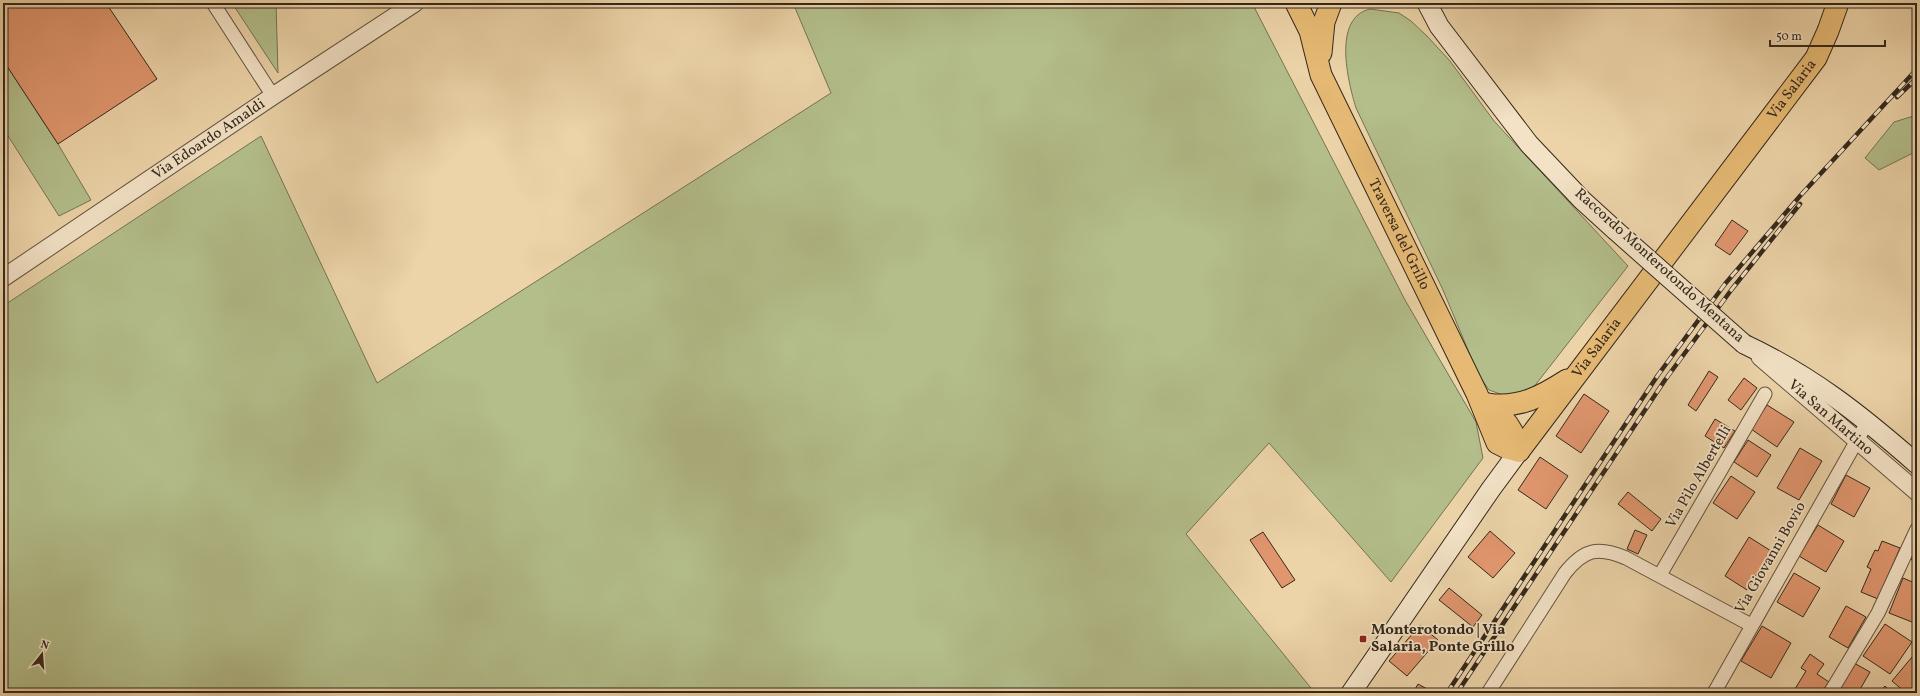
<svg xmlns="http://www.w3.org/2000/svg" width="1920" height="696" font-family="Vollkorn,serif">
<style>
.green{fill:#b3be8b;stroke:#747354}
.building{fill:#e1966e;stroke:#34281c}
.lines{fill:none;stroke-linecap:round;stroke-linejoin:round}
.minor-casing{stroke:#62533f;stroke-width:15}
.tertiary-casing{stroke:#62533f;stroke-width:19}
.secondary-casing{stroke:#34281c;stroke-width:21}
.primary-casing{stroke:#34281c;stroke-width:23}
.minor{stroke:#f3e2c6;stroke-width:13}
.tertiary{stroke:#f3e2c6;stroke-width:17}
.secondary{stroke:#f3e2c6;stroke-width:19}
.primary{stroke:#e6ba74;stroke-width:21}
.rail-casing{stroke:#34281c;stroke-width:4.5}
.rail{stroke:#f3e2c6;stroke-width:3;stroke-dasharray:9;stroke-linecap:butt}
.secondary-bridge-casing{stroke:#34281c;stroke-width:21;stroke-linecap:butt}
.secondary-bridge{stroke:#f3e2c6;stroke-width:19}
.poi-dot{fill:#8f2418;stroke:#f3e2c6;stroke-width:1.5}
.labels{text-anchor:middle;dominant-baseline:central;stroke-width:3.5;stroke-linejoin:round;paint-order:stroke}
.street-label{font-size:15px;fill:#34281c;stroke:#f3e2c6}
.poi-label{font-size:15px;font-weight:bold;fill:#34281c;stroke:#f3e2c6;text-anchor:start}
</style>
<rect width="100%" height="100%" fill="#ecd3a8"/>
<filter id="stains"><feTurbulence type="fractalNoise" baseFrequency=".005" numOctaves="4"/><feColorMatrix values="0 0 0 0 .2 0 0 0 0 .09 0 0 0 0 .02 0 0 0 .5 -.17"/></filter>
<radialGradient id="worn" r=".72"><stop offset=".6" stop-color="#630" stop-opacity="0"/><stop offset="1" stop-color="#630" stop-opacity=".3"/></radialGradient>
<g class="green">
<polygon points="232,3 276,3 278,73"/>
<polygon points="793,3 1252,3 1405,300 1476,422 1483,458 1391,582 1269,443 1186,534 1315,693 3,693 3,306 261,136 377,383 831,93"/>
<path d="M1370,9L1399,13L1411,21L1427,36L1450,61L1494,121L1628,266L1526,397L1503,395L1489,390L1478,374L1443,290L1356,108C1348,82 1332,18 1370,9Z"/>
<polygon points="3,60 58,144 91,200 59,216 3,128"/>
<polygon points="1917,115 1917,151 1879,170 1865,158 1894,122"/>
</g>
<g class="building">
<polygon points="3,3 106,3 157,79 58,144 3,60"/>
<polygon points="1732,220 1748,231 1730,255 1715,245"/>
<polygon points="1709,371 1718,377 1696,411 1688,405"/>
<polygon points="1744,378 1757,388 1741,410 1728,400"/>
<polygon points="1584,394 1609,411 1581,453 1556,436"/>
<polygon points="1767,405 1794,422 1777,447 1751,429"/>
<polygon points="1715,419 1735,431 1724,448 1705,436"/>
<polygon points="1748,440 1771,455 1757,477 1734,462"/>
<polygon points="1800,448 1822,461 1799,500 1777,488"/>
<polygon points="1540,457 1568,476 1546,509 1518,490"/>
<polygon points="1846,475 1870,488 1854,517 1831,504"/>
<polygon points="1731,476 1755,492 1737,519 1713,503"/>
<polygon points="1628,492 1661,519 1652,531 1618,504"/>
<polygon points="1818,525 1844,541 1826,572 1799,556"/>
<polygon points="1635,530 1647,535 1638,554 1627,549"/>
<polygon points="1490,531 1515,553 1493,578 1468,557"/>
<polygon points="1263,532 1295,580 1282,588 1250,540"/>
<polygon points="1749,537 1771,551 1747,590 1725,576"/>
<polygon points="1882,541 1900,548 1878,599 1861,592 1871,569 1867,567 1875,550 1878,551"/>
<polygon points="1917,544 1917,562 1910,559"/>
<polygon points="1794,573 1820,588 1803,617 1777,602"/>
<polygon points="1903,578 1917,584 1917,624 1889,613"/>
<polygon points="1449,588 1482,615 1473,627 1439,600"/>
<polygon points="1846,606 1866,617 1848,648 1829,637"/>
<polygon points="1885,624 1912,642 1890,674 1863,656"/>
<polygon points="1420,625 1438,640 1407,676 1389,661"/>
<polygon points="1762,626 1791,643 1771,678 1741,661"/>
<polygon points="1917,651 1917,693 1906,693 1892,681"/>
<polygon points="1810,654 1824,664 1817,674 1829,682 1821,693 1801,693 1795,689 1806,671 1801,668"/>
<polygon points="1854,663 1870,672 1858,693 1836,693"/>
<polygon points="1418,684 1429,690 1428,693 1413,693"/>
<polygon points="1885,686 1892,693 1879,693"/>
</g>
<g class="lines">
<defs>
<g id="minor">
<polyline points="213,3 273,96"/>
<polyline points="1660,575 1765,394"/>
<path d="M1488,693L1565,573C1584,549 1598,546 1626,558L1751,625"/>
<polyline points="1714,693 1868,421"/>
<polyline points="1830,693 1878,613 1917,529"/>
</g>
<g id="tertiary">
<path id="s1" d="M3,278L273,96L415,3"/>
<path id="s2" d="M1760,357L1917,492"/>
</g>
<g id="secondary">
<polyline points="1427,3 1439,26 1529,144 1582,200 1615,230"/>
<path d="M1744,344C1812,376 1861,415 1917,464"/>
<polyline points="1351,693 1491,489 1519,451"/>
</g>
<g id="primary">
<path id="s3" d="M1296,3L1310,31L1321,75L1477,394L1497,443L1507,448L1519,451"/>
<polyline points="1321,53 1324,22 1331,3"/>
<path d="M1488,404C1519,409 1542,396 1567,380"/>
<path d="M1488,404C1504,418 1515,430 1519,451"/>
<path id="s4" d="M1519,451L1816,58L1828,31L1838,3"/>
</g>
</defs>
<use href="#minor" class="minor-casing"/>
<use href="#tertiary" class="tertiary-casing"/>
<use href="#secondary" class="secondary-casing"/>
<use href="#primary" class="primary-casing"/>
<use href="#minor" class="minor"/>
<use href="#tertiary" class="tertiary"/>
<use href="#secondary" class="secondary"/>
<use href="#primary" class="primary"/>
<defs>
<g id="rail">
<polyline points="1897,97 1917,78"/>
<polyline points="1447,693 1658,375 1725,284 1800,196 1917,69"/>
<polyline points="1457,693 1665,380 1732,289 1800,204"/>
</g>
</defs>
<use href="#rail" class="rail-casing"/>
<use href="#rail" class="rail"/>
<defs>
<polyline id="secondary-bridge" points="1615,230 1744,344"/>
</defs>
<use href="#secondary-bridge" class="secondary-bridge-casing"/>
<use href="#secondary-bridge" class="secondary-bridge"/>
</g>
<rect class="poi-dot" x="1359" y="635" width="8" height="8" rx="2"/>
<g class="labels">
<g class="street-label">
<text stroke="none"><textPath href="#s4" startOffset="453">Via Salaria</textPath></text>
<text stroke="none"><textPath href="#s1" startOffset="248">Via Edoardo Amaldi</textPath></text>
<text stroke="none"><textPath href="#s3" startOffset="254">Traversa del Grillo</textPath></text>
<text transform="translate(1659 266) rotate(42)">Raccordo Monterotondo Mentana</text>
<text stroke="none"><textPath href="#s4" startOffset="129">Via Salaria</textPath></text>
<text stroke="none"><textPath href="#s2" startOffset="93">Via San Martino</textPath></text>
<text transform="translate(1699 477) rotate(-60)">Via Pilo Albertelli</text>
<text transform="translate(1771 558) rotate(-60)">Via Giovanni Bovio</text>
</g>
<g class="poi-label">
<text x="1371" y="630">Monterotondo | Via<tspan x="1371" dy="17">Salaria, Ponte Grillo</tspan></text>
</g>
</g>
<rect width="1920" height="696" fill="none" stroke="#ecd3a8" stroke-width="16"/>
<rect x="4" y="4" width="1912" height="688" fill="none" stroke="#34281c" stroke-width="2"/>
<rect x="8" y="8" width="1904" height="680" fill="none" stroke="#34281c"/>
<g transform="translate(42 654) rotate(17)" stroke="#f3e2c6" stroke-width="3" paint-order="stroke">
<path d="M0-3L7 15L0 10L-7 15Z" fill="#34281c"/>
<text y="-6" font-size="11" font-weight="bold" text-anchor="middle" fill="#34281c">N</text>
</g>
<path d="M1770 40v6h115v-6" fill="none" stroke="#34281c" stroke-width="2"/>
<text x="1776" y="40" font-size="12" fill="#34281c" stroke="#f3e2c6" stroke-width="3" paint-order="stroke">50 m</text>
<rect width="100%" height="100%" filter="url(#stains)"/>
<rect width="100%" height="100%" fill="url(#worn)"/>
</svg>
